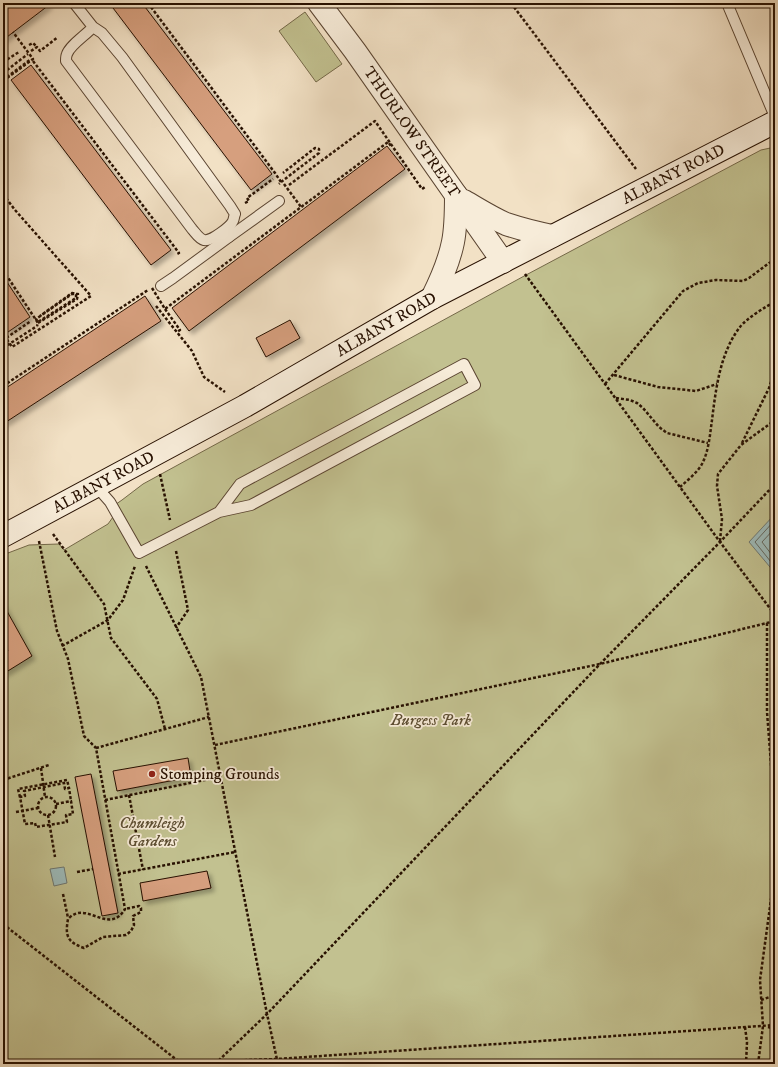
<svg xmlns="http://www.w3.org/2000/svg" width="778" height="1067" font-family="'IM FELL DW Pica',serif">
<style>
.green{fill:#c2c190;stroke:#746848}
.water{fill:#9dbcbc;stroke:#6e7771}
.lines{fill:none;stroke-linecap:round;stroke-linejoin:round}
.shore{stroke:#62665e;stroke-width:1}
.building{fill:#d69f7e;stroke:#271000;filter:url(#shadow)}
.service-casing{stroke:#5a4431;stroke-width:12}
.tertiary-casing{stroke:#5a4431;stroke-width:24}
.secondary-casing{stroke:#271000;stroke-width:24}
.path{stroke:#271000;stroke-width:2.5;stroke-dasharray:3 2;stroke-linecap:butt}
.service{stroke:#f7ecd9;stroke-width:10}
.tertiary{stroke:#f7ecd9;stroke-width:22}
.secondary{stroke:#f7ecd9;stroke-width:22}
.path-bridge{stroke:#271000;stroke-width:2.5;stroke-dasharray:3 2;stroke-linecap:butt}
.poi-dot{fill:#8f2418;stroke:#f7ecd9;stroke-width:1.5}
.labels{text-anchor:middle;dominant-baseline:central;stroke-width:3.5;stroke-linejoin:round;paint-order:stroke}
.street-label{font-size:16px;fill:#271000;stroke:#f7ecd9}
.park-label{font-size:16px;font-style:italic;fill:#5d4e32;stroke:#f7ecd9}
.poi-label{font-size:16px;fill:#271000;stroke:#f7ecd9;text-anchor:start}
</style>
<defs>
<filter id="shadow"><feDropShadow dx="3.5" dy="3.5" stdDeviation="2" flood-color="#0004"/></filter>
</defs>
<rect width="100%" height="100%" fill="#f2e1c5"/>
<filter id="stains"><feTurbulence type="fractalNoise" baseFrequency=".005" numOctaves="4"/><feColorMatrix values="0 0 0 0 .2 0 0 0 0 .09 0 0 0 0 .02 0 0 0 .5 -.17"/></filter>
<radialGradient id="worn" r=".72"><stop offset=".6" stop-color="#630" stop-opacity="0"/><stop offset="1" stop-color="#630" stop-opacity=".3"/></radialGradient>
<g class="green">
<polygon points="305,12 342,64 316,82 279,31"/>
<polygon points="775,147 775,1064 3,1064 3,558 8,553 29,545 59,544 64,550 108,524 113,517 109,509 122,500 143,484 526,275 761,150"/>
</g>
<g class="water">
<polygon points="775,514 775,573 749,542"/>
<polygon points="64,867 67,883 54,886 50,869"/>
</g>
<g class="lines">
<g class="shore">
<polyline points="775,520 755,542 775,567"/>
<polyline points="775,528 762,542 775,559"/>
</g>
</g>
<g class="building">
<polygon points="7,3 47,3 49,5 3,40 3,6"/>
<polygon points="112,3 142,3 272,174 251,190 110,4"/>
<polygon points="31,65 171,250 151,265 11,80"/>
<polygon points="387,146 405,169 189,331 172,308"/>
<polygon points="3,276 30,317 8,332 3,324"/>
<polygon points="145,296 161,321 3,424 3,390"/>
<polygon points="290,320 300,338 266,357 256,338"/>
<polygon points="3,604 32,656 3,674 3,654 8,651 3,642"/>
<polygon points="188,758 191,777 117,791 113,771"/>
<polygon points="91,774 118,913 102,916 75,777"/>
<polygon points="207,871 211,888 143,901 140,883"/>
</g>
<g class="lines">
<defs>
<g id="service">
<path d="M74,3L93,27L102,33L122,57L230,206L235,214C234,216 234,219 233,221C231,226 211,242 204,240C199,239 195,232 192,229L66,61C66,59 66,56 67,54C70,45 86,35 93,27"/>
<polyline points="727,3 775,117"/>
<polyline points="225,232 229,237 279,201"/>
<polyline points="161,286 173,278 229,237"/>
<polyline points="95,485 110,502 139,553 219,512 251,505 475,385 464,364 240,484 219,512"/>
</g>
<g id="tertiary">
<path id="s1" d="M319,3L355,51L503,262"/>
<path d="M464,201C478,209 492,218 506,224C521,229 537,233 552,236"/>
<path d="M432,298C441,280 449,262 453,242C456,227 456,211 456,195"/>
</g>
<g id="secondary">
<path id="s2" d="M3,536L245,406L432,298L775,122"/>
</g>
</defs>
<use href="#service" class="service-casing"/>
<use href="#tertiary" class="tertiary-casing"/>
<use href="#secondary" class="secondary-casing"/>
<g class="path">
<polyline points="511,3 636,169"/>
<polyline points="29,45 33,43 37,47"/>
<polyline points="31,51 37,47 40,51 58,37"/>
<polyline points="33,61 179,253 177,254"/>
<polyline points="3,62 19,52"/>
<polyline points="3,73 28,54"/>
<polyline points="3,80 31,59"/>
<polyline points="289,185 375,121 422,189 425,187"/>
<polyline points="3,194 15,210 91,296 12,347 6,338 31,321"/>
<polyline points="245,203 249,201 247,198 273,179"/>
<polyline points="525,274 720,542 775,615"/>
<polyline points="156,306 192,351 204,377 225,392"/>
<polyline points="165,309 180,330 177,332"/>
<polyline points="38,323 77,299 78,294 72,294 36,319 38,322 76,298 76,294 72,293 40,316"/>
<polyline points="3,348 37,326"/>
<polyline points="614,375 658,387 696,391 717,384"/>
<polyline points="605,384 683,291 698,283 716,280 743,281 749,278 769,263 775,260"/>
<polyline points="3,386 148,290"/>
<polyline points="616,398 630,400 637,403 643,408 659,427 667,433 708,443"/>
<polyline points="742,443 769,388 775,370"/>
<polyline points="160,474 170,520"/>
<path d="M680,487C688,480 699,471 703,462C709,449 710,434 712,420C716,388 720,353 740,327C746,319 766,306 775,302"/>
<polyline points="53,534 104,604 111,638 157,699 165,729"/>
<path d="M39,541L57,631L68,659L84,736L96,748L125,909C110,934 90,905 73,915C71,916 69,918 68,919C65,936 67,942 84,948L103,937L126,935L131,931L134,925L133,916L141,912V908L139,906L125,909"/>
<polyline points="720,541 722,519 717,486 718,474 741,445 775,420"/>
<polyline points="176,551 188,610 176,628"/>
<polyline points="146,566 201,677 267,1014 278,1064"/>
<polyline points="767,623 767,712 775,816"/>
<polyline points="62,646 108,620 123,600 135,566"/>
<polyline points="215,745 600,664 775,621"/>
<polyline points="96,748 209,717"/>
<polyline points="41,768 45,797"/>
<polyline points="3,769 7,779"/>
<polyline points="3,780 49,765"/>
<polyline points="129,795 143,870"/>
<polyline points="20,797 18,789 67,780 69,788"/>
<circle cx="47" cy="806" r="9"/>
<polyline points="105,800 220,777"/>
<polyline points="56,804 71,801 73,814 66,815 67,822 36,827 35,823 25,824 20,797 25,796 24,791 64,783 65,789 69,788 71,801"/>
<polyline points="16,812 38,808"/>
<polyline points="48,815 55,857"/>
<polyline points="77,872 93,869"/>
<polyline points="118,874 235,852"/>
<polyline points="63,894 68,918"/>
<polyline points="3,924 182,1064"/>
<polyline points="761,1000 775,995"/>
<polyline points="745,1027 747,1042 746,1064"/>
<polyline points="768,1027 775,1029"/>
<polyline points="219,1061 277,1059 775,1025"/>
<polyline points="215,1064 267,1014 600,664 720,542 775,484"/>
<polyline points="758,1064 763,1026 760,980 775,870"/>
</g>
<use href="#service" class="service"/>
<use href="#tertiary" class="tertiary"/>
<use href="#secondary" class="secondary"/>
<g class="path-bridge">
<polyline points="148,3 275,173 281,182 279,184"/>
<polyline points="3,81 33,59 13,32"/>
<polyline points="281,182 319,153 319,149 315,148 283,173"/>
<polyline points="284,184 301,207"/>
<polyline points="3,270 38,323 37,326"/>
<polyline points="152,288 165,309 388,142 391,146"/>
</g>
</g>
<circle class="poi-dot" cx="152" cy="774" r="4"/>
<g class="labels">
<g class="street-label">
<text stroke="none"><textPath href="#s1" startOffset="159">THURLOW STREET</textPath></text>
<text stroke="none"><textPath href="#s2" startOffset="762">ALBANY ROAD</textPath></text>
<text stroke="none"><textPath href="#s2" startOffset="438">ALBANY ROAD</textPath></text>
<text stroke="none"><textPath href="#s2" startOffset="114">ALBANY ROAD</textPath></text>
</g>
<g class="park-label">
<text x="431" y="720">Burgess Park</text>
<text x="152" y="823">Chumleigh<tspan x="152" dy="18">Gardens</tspan></text>
</g>
<g class="poi-label">
<text x="160" y="774">Stomping Grounds</text>
</g>
</g>
<rect width="778" height="1067" fill="none" stroke="#f2e1c5" stroke-width="16"/>
<rect x="4" y="4" width="770" height="1059" fill="none" stroke="#271000" stroke-width="2"/>
<rect x="8" y="8" width="762" height="1051" fill="none" stroke="#271000"/>
<rect width="100%" height="100%" filter="url(#stains)"/>
<rect width="100%" height="100%" fill="url(#worn)"/>
</svg>
